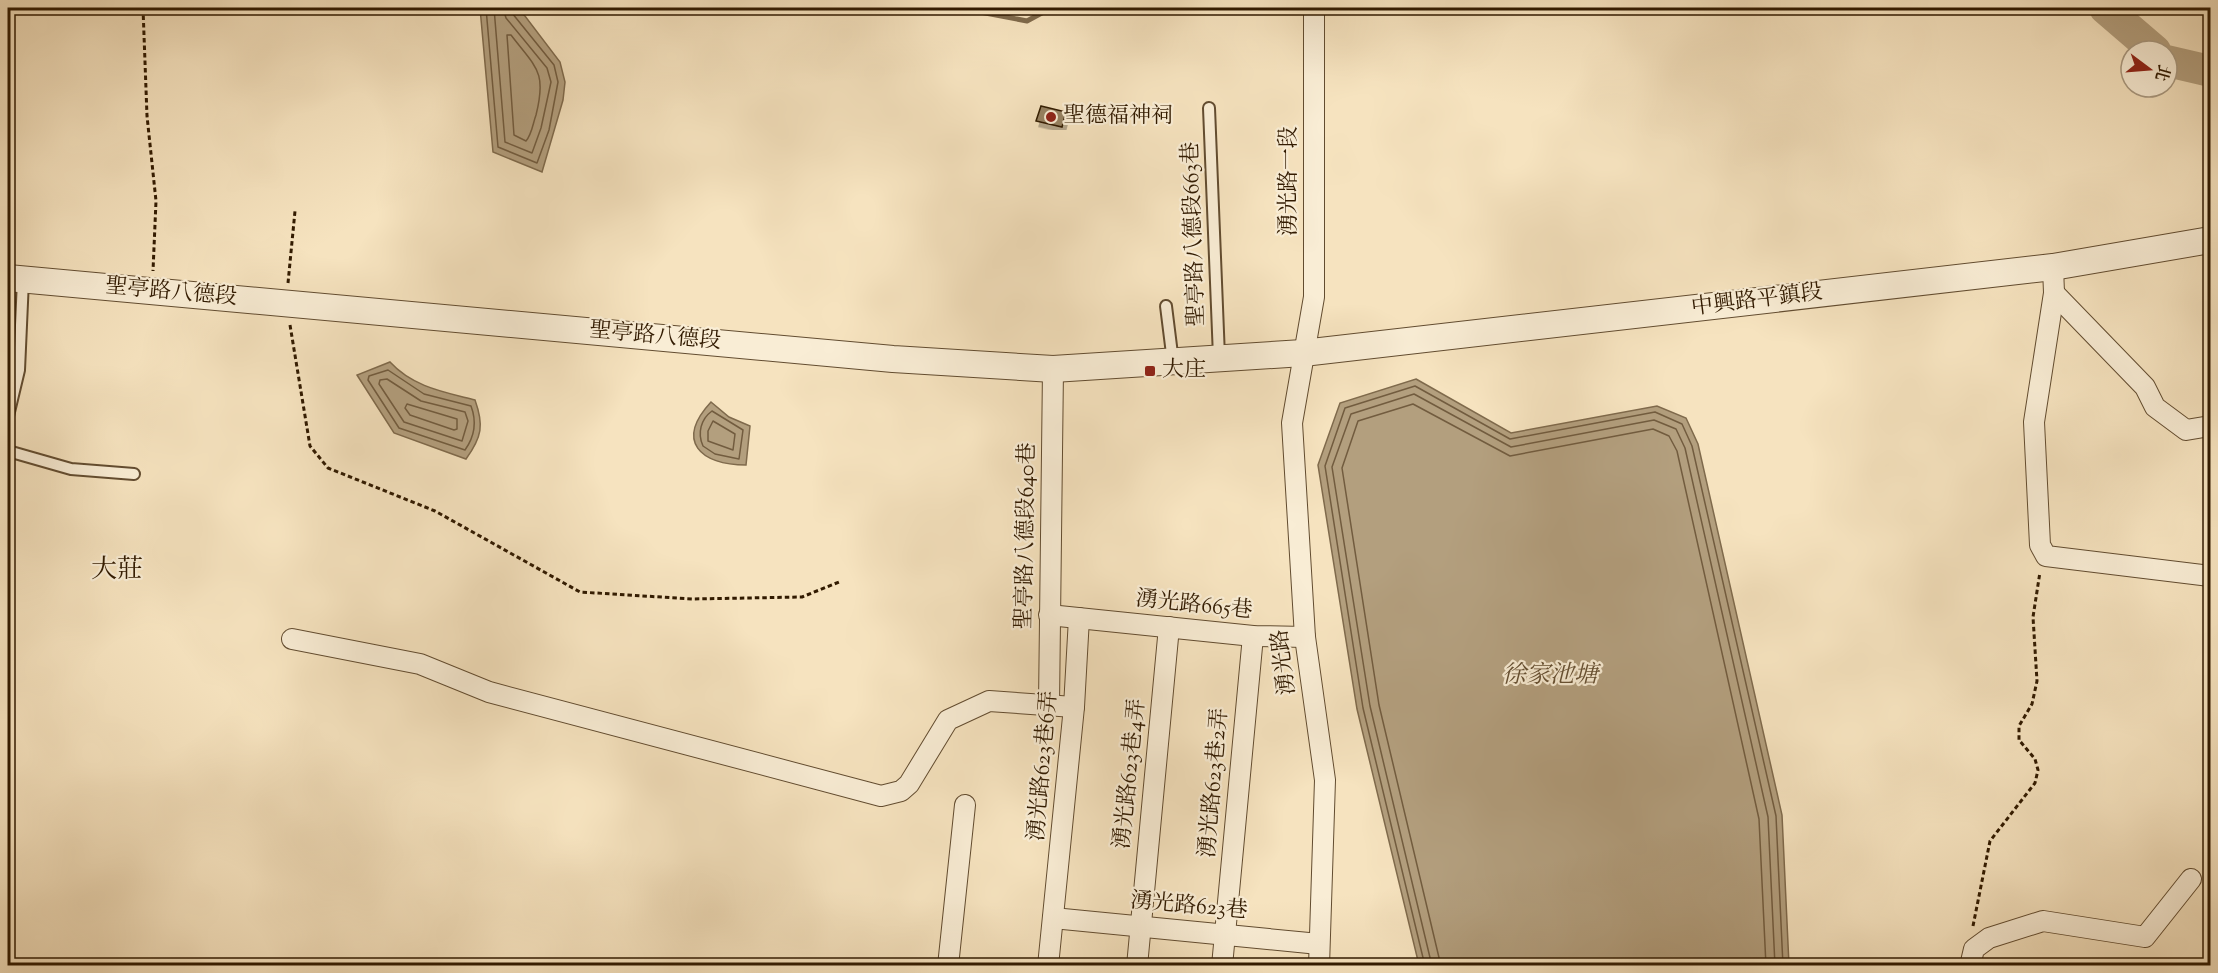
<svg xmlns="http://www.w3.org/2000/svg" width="2218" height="973" font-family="'Sorts Mill Goudy','Noto Serif TC',serif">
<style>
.water{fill:#b39f7e;stroke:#7f6a4c;stroke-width:1.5}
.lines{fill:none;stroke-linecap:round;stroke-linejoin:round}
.shore{stroke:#725c3f;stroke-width:1.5}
.stream{stroke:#7f6a4c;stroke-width:5}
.river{stroke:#b39f7e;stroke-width:32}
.building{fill:#978363;stroke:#311a00;stroke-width:1.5;filter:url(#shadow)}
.service-casing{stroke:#624c30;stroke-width:14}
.minor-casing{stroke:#624c30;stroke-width:22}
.tertiary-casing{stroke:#624c30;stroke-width:28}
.path{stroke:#311a00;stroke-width:3;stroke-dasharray:4.5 3;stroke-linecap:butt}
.service{stroke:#f9edd5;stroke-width:10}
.minor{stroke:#f9edd5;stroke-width:20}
.tertiary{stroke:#f9edd5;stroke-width:26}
.poi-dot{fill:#8f2418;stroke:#f9edd5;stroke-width:2}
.labels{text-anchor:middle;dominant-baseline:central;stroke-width:4.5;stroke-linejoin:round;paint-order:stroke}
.poi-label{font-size:22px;fill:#311a00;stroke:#f9edd5;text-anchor:start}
.street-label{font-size:22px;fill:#311a00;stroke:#f9edd5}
.water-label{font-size:24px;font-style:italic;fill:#654f32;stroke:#f9edd5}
.quarter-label{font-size:26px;fill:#311a00;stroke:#f9edd5}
</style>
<defs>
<filter id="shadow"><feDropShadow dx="3" dy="5.5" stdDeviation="0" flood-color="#0004"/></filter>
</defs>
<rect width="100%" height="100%" fill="#f6e3bf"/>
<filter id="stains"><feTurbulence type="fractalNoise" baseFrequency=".00333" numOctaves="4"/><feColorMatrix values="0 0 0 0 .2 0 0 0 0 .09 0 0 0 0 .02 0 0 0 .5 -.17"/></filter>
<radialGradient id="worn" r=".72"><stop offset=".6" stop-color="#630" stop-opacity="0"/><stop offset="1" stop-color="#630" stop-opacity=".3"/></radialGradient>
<g class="water">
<polygon points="480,8 514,8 525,16 560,62 565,82 563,100 542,172 493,152"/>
<path d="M390,362C413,387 444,392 475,400C484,425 482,437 466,459L394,433L357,375Z"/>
<polygon points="1416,379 1511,433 1657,406 1686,418 1698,444 1782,815 1789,965 1419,965 1357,709 1318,465 1340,403"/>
<path d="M711,402L729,417L750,426L746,465C700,465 675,441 711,402Z"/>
</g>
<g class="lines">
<g class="shore">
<polyline points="486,8 498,147 537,163 549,130 558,82 554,65 512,13 511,8"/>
<polyline points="494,8 505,142 532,153 541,128 551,82 547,68 506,18 503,8"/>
<path d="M507,35H511C536,68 547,71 536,115C533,123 532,134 526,141L514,135Z"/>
<path d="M388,370L424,394L471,406C477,422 475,436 465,450L399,428L368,380L369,376Z"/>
<polygon points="387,379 421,401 465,412 468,421 462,441 404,422 379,384 380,380"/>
<polygon points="407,404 457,419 457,429 454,430 410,415 405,408"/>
<path d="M712,411L743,430L739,459L715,454L703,446C697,433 701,419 712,411Z"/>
<polygon points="713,421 735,434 733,450 708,441 708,431"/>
<polyline points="1425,966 1363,708 1325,466 1345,408 1415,386 1510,439 1655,412 1682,424 1692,446 1776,816 1783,966"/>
<polyline points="1432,966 1370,706 1332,467 1351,414 1414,394 1511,447 1654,420 1676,429 1685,448 1768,817 1775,966"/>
<polyline points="1441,966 1379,705 1342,468 1358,421 1413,404 1510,456 1653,429 1669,436 1677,451 1759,819 1766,966"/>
</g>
<polyline class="stream" points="959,8 1027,21 1051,8"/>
<g class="river">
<polyline points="2105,8 2155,51"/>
<polyline points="2167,61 2210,71"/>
</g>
</g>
<polygon class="building" points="1041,106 1066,112 1062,127 1036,121"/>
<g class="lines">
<defs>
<g id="service">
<polyline points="1209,108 1219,357"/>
<polyline points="1166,306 1173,362"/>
<polyline points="8,416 19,370 23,280"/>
<polyline points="8,451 71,469 134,474"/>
</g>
<g id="minor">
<polyline points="1314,8 1314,297 1292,423 1305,637 1325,780 1319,966"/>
<polyline points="2053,267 2054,293 2034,422 2040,545 2046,556 2210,576"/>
<polyline points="2054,293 2145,387 2155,407 2186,430 2210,426"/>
<polyline points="1049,615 1253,636 1305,637"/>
<polyline points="292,639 420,664 489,692 881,796 901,791 909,784 948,720 989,701 1074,707"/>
<polyline points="1049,704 1053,369"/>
<polyline points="1053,918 1319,944"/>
<polyline points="948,966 965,805"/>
<polyline points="1048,966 1074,707 1079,618"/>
<polyline points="1137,966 1169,627"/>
<polyline points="1222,966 1253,636"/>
<polyline points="1970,966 1974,949 1989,938 2043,921 2145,937 2191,879"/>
</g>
<polyline id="tertiary" points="8,278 893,359 1053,369 1303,353 2053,267 2210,240"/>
</defs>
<use href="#service" class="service-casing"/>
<use href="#minor" class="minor-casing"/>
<use href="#tertiary" class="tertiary-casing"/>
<g class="path">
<polyline points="143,8 147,116 156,201 153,271"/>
<polyline points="288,283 295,211"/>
<polyline points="290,325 310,446 328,468 435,511 580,592 692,599 802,597 839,582"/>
<polyline points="1973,926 1990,841 2035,783 2038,770 2035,759 2019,740 2019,726 2032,704 2037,681 2033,617 2040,572"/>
<polyline points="453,966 455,961"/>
</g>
<use href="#service" class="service"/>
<use href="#minor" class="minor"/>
<use href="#tertiary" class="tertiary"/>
</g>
<g class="poi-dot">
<circle cx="1051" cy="117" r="6"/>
<rect x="1144" y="365" width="12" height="12" rx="3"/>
</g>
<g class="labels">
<g class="poi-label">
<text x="1063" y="117">聖德福神祠</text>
<text x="1162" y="371">大庄</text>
</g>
<g class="street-label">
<text transform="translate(1290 181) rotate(-90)">湧光路一段</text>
<text transform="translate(1195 234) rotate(-92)">聖亭路八德段663巷</text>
<text transform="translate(171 293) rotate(5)">聖亭路八德段</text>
<text transform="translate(1757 301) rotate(-7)">中興路平鎮段</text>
<text transform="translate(655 337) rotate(5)">聖亭路八德段</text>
<text transform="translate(1027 536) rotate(-89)">聖亭路八德段640巷</text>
<text transform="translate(1194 606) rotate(6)">湧光路665巷</text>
<text transform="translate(1285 662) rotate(-97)">湧光路</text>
<text transform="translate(1044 766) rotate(-85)">湧光路623巷6弄</text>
<text transform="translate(1131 774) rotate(-84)">湧光路623巷4弄</text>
<text transform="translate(1215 783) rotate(-85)">湧光路623巷2弄</text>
<text transform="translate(1189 907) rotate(5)">湧光路623巷</text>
</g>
<g class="water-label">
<text x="1550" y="676">徐家池塘</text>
</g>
<g class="quarter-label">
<text x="117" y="570">大莊</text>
</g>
</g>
<rect width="2218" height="973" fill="none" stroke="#f6e3bf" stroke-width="30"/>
<rect x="9" y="9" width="2200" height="955" fill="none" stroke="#311a00" stroke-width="3"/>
<rect x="15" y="15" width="2188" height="943" fill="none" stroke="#311a00" stroke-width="1.5"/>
<g transform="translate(2149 69) rotate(106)"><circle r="28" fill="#f9edd5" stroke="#a99980" stroke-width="1.5"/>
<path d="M0-4.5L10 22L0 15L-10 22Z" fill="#8f2418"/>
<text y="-9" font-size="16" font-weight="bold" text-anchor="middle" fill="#311a00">北</text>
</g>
<rect width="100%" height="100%" filter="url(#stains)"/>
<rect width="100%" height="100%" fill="url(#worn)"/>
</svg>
